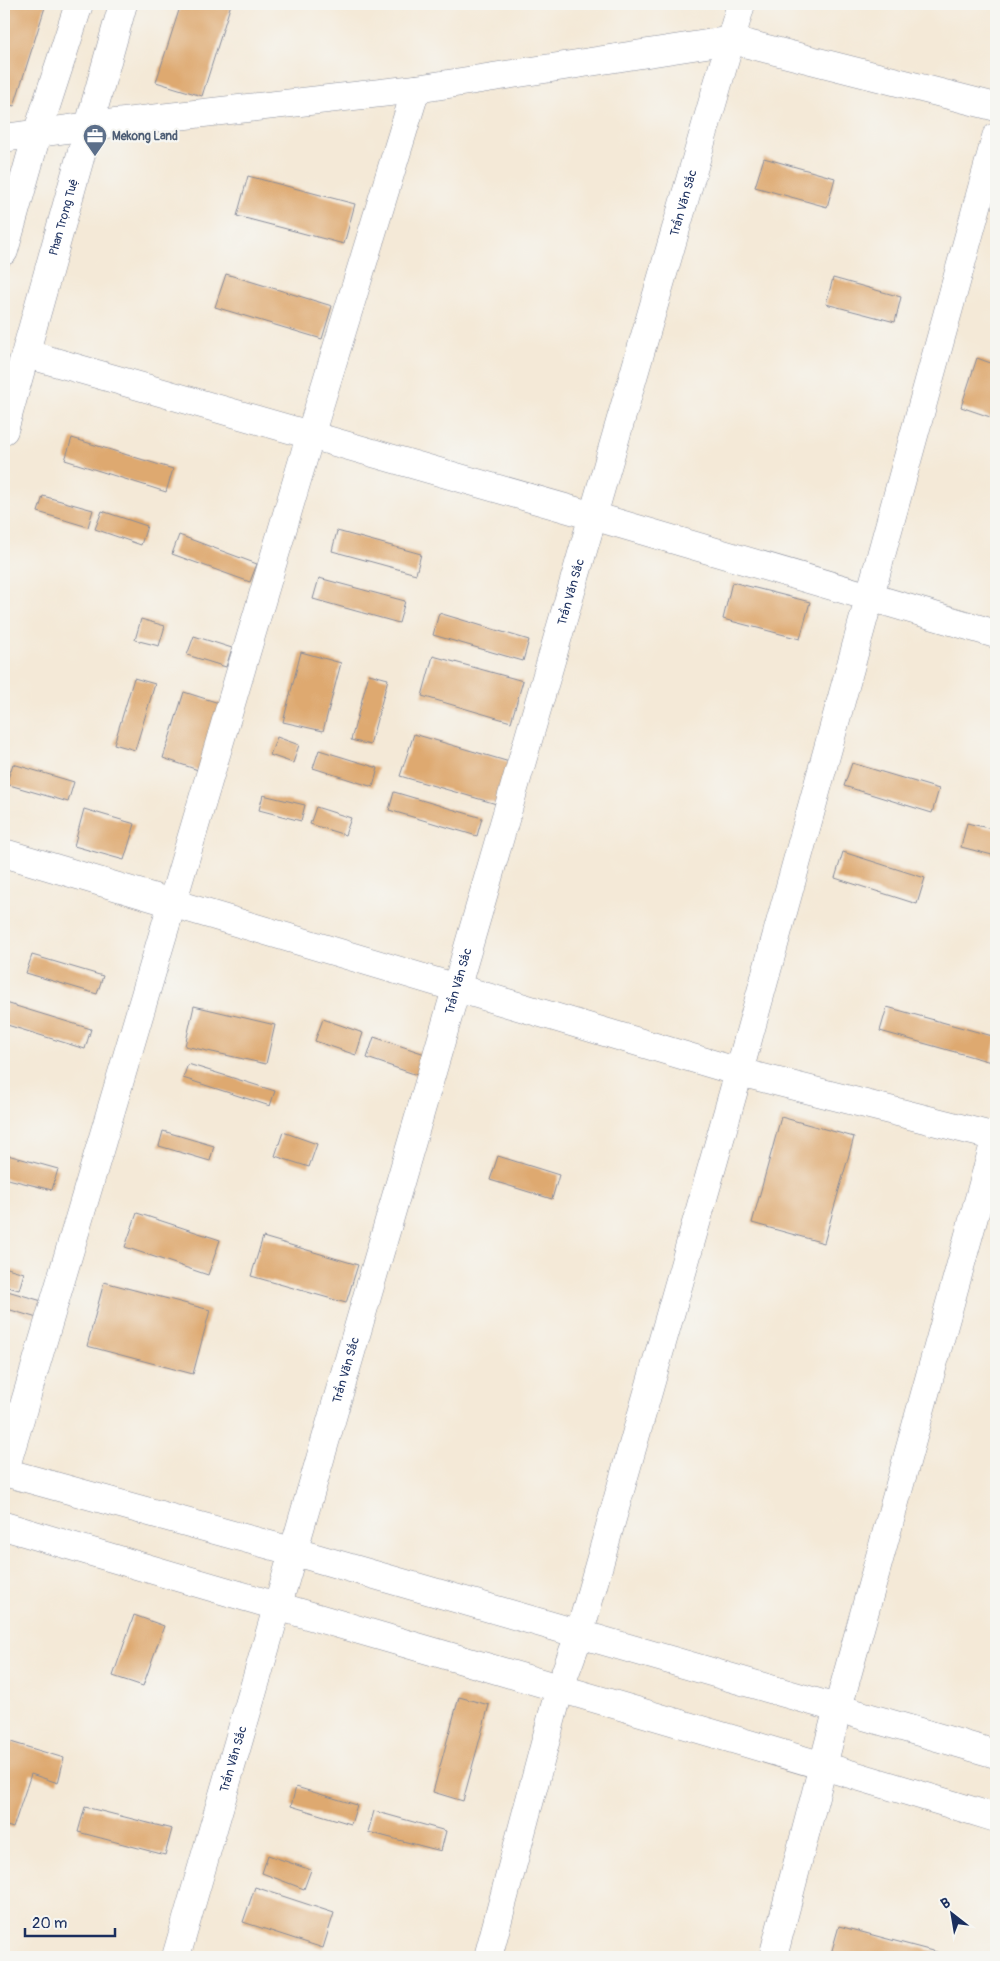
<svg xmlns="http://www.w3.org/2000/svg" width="1000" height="1961" font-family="Pangolin,sans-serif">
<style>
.building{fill:#dea970}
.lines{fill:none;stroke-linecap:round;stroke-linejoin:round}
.minor-casing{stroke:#888c9a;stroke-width:29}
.minor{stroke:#fff;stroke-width:28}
.labels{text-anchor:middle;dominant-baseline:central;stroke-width:4.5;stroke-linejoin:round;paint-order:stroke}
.service-label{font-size:12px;font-weight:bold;fill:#4e5e75;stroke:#f6f6f2;text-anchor:start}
.street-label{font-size:12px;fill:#1b2f5e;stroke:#f6f6f2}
</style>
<rect width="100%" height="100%" fill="#f6f6f2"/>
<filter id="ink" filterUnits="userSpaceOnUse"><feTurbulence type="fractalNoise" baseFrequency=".02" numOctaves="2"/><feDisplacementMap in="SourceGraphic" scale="10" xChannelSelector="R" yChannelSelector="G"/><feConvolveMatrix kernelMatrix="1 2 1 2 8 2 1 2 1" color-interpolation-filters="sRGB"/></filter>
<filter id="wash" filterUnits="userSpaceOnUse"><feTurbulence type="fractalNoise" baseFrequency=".0096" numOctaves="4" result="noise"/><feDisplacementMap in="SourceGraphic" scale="20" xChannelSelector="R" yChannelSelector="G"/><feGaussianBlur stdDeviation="1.12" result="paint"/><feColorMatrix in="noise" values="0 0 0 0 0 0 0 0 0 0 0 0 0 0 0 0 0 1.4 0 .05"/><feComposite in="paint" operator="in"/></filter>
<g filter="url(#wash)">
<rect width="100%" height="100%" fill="#f4e9d7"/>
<g id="blocks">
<g class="building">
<polygon points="4,4 46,4 14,106 4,103"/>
<polygon points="181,4 231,4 202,96 156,82"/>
<polygon points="764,158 835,178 827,207 755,187"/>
<polygon points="248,176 355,204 344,244 237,216"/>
<polygon points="226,274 332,306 322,339 215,307"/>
<polygon points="833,278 901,297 895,322 826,304"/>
<polygon points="977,358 996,365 996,419 961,407"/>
<polygon points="72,438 173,469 166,492 65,460"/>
<polygon points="43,496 93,510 88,527 38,512"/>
<polygon points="102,511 147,526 141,545 95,529"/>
<polygon points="337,531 421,554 416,574 332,551"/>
<polygon points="179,535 257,564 250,582 172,554"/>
<polygon points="319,578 405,601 399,623 313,599"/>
<polygon points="732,582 810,602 800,639 723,619"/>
<polygon points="439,613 529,640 523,661 433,635"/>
<polygon points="141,619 165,626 159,646 135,640"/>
<polygon points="194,636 232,648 226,667 187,655"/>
<polygon points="301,652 341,663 323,731 283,722"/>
<polygon points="433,656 523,681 511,722 422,696"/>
<polygon points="369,674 388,679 370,745 351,740"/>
<polygon points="134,678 155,684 135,750 114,744"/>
<polygon points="184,692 222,704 201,771 163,758"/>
<polygon points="414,734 513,763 500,805 400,776"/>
<polygon points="277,737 299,745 293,763 270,755"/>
<polygon points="319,750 378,768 373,787 313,768"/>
<polygon points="852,763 939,789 932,813 844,786"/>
<polygon points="13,764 74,782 68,802 6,784"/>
<polygon points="394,792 482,818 477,836 389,810"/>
<polygon points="263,795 305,805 301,821 259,810"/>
<polygon points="316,807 351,818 345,835 310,824"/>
<polygon points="84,809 135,824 124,860 74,846"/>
<polygon points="967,823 996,830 996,856 961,847"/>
<polygon points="843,852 925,878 917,904 835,878"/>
<polygon points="32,955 103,976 97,994 26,973"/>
<polygon points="6,1003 91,1029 85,1049 4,1024"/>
<polygon points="194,1006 275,1025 266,1064 185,1046"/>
<polygon points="887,1007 996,1037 991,1062 880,1031"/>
<polygon points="323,1019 363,1033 356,1055 315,1041"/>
<polygon points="374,1037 425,1054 417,1075 367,1058"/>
<polygon points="188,1064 275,1091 270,1106 183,1078"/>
<polygon points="781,1117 854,1137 824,1243 752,1223"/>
<polygon points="163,1131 214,1146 210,1161 159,1146"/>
<polygon points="283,1132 317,1144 309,1167 275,1156"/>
<polygon points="4,1154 58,1169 52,1190 4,1178"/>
<polygon points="498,1156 559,1175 552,1199 490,1180"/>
<polygon points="137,1213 220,1240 208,1275 125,1247"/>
<polygon points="263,1237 358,1265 346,1303 251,1276"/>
<polygon points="4,1267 24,1273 19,1290 4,1286"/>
<polygon points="104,1282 210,1310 193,1374 87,1346"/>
<polygon points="4,1290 42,1301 37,1318 4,1308"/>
<polygon points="134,1615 164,1626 143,1686 113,1676"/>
<polygon points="459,1697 489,1705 463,1801 433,1792"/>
<polygon points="4,1740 64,1758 58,1783 31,1774 13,1828 4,1825"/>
<polygon points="296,1787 357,1805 351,1824 291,1806"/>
<polygon points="85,1807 172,1829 165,1855 78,1832"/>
<polygon points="374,1811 446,1831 441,1851 368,1832"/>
<polygon points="268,1855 311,1870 304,1889 262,1873"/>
<polygon points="255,1887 334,1913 323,1948 243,1922"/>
<polygon points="839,1926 955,1957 830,1957"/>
</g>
</g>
</g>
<g filter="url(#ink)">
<use href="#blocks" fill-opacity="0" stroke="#888c9a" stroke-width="1"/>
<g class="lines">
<defs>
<g id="minor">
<polyline points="4,138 89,126 416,89 732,40 996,107"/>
<polyline points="4,251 37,134 79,4"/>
<polyline points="27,354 593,516 996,634"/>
<path id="s1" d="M4,430L123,4"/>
<polyline points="4,853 739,1072 996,1137"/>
<polyline points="4,1472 295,1552 996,1754"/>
<polyline points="4,1473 310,436 416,89"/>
<path d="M4,1526C334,1624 666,1717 996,1818"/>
<path id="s2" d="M176,1957L741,4"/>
<polyline points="488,1957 560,1687 579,1635 739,1072 996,137"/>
<polyline points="773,1957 838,1708 996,1137"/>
</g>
</defs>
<use href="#minor" class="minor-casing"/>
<use href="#minor" class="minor"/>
</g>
</g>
<defs>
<symbol id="office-pin" viewBox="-11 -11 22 30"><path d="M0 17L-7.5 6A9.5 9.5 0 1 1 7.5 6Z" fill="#5c6f8a" stroke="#f6f6f2"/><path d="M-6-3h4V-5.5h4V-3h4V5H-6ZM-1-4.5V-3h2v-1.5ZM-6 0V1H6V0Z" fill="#fff"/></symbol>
</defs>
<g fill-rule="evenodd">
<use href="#office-pin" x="81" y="122" width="28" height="38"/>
</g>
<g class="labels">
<g class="service-label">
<text x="112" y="136">Mekong Land</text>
</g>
<g class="street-label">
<text stroke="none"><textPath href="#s2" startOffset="1826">Trần Văn Sắc</textPath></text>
<text stroke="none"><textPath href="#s1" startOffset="221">Phan Trọng Tuệ</textPath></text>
<text stroke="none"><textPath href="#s2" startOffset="1421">Trần Văn Sắc</textPath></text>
<text stroke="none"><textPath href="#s2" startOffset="1016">Trần Văn Sắc</textPath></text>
<text stroke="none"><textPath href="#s2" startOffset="611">Trần Văn Sắc</textPath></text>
<text stroke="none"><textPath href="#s2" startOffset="206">Trần Văn Sắc</textPath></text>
</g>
</g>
<rect width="1000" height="1961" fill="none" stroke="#f6f6f2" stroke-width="20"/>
<g transform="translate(952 1914) rotate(329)" stroke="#f6f6f2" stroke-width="4" paint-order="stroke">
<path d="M0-4L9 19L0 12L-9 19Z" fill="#1b2f5e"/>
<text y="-8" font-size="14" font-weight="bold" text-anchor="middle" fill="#1b2f5e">B</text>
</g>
<path d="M25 1928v8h90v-8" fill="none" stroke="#1b2f5e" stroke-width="2.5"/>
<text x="32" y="1928" font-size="15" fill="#1b2f5e" stroke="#f6f6f2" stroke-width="4" paint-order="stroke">20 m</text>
</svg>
